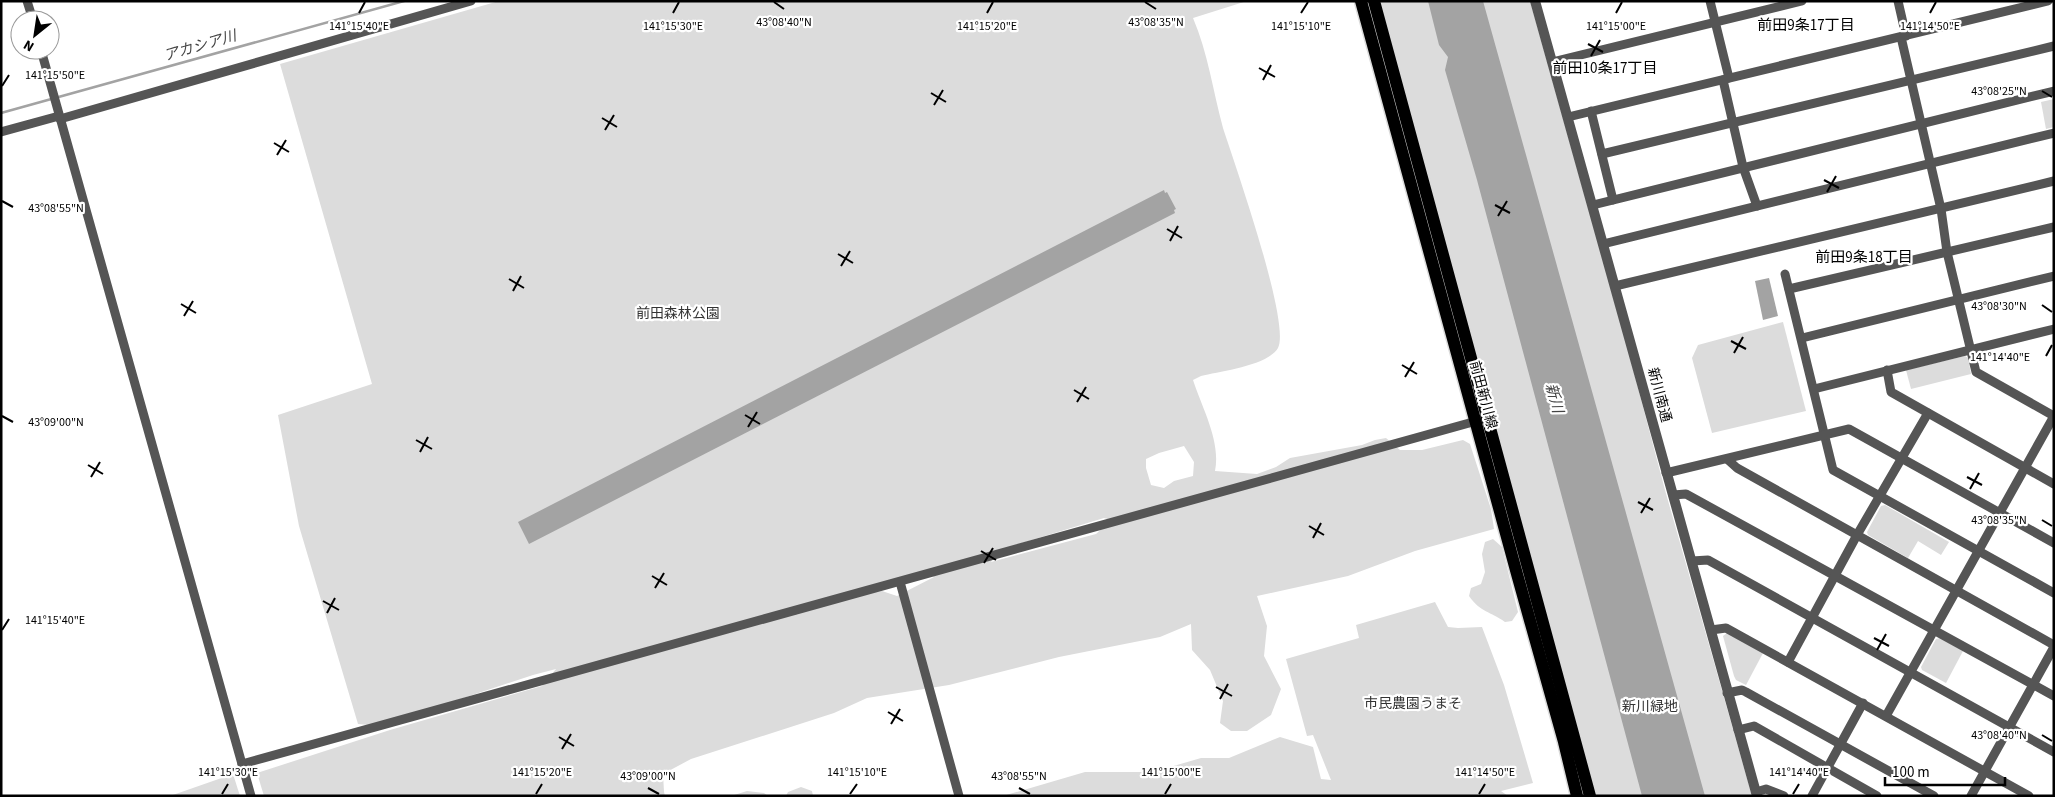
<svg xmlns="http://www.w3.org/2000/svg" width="2055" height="797" font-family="'Source Sans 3','Noto Sans JP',sans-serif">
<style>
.green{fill:#dcdcdc;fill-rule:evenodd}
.water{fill:#a3a3a3}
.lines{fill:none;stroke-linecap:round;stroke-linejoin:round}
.stream{stroke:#a3a3a3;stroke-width:2.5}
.primary-casing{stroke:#dbdbdb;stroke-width:15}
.minor{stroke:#555;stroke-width:9}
.tertiary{stroke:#555;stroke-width:10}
.primary{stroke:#000;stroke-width:12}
.ticks{fill:none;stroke:#000;stroke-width:2}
.labels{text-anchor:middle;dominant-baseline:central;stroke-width:4.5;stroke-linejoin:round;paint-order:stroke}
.park-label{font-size:14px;fill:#333;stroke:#fff}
.street-label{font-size:14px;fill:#000;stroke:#fff}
.neighbourhood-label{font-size:15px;fill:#000;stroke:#fff}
.water-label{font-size:15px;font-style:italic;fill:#444;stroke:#fff}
.ticks-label{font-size:12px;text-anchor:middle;fill:#000;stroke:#fff;stroke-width:4.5;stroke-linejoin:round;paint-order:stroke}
</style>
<rect width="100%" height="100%" fill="#fff"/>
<g class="green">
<path d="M499,1H1247L1193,18C1208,53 1213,91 1223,128C1234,162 1291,323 1278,348C1267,366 1220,371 1201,376L1193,380C1202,408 1221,441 1215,471L1257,474L1276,467L1290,458L1362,445L1375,440L1386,438L1400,450H1422L1463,440L1470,444L1491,509L1494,529L1415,551L1348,576L1257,596L1267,626L1264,656L1281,689L1271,715L1247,731H1231L1220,723L1223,701L1210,670L1192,650L1191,624L1160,637L1059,657L949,685L867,698L834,713L691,759L663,774L664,792L665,796H264L257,773L390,730L542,686L556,669L533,675L379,726L358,724L299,526L278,415L372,384L280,64ZM1184,446L1194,462L1193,476L1174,481L1164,488L1151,485L1146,468V459L1159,453ZM1104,518L1111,520L1096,534L991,562L999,550ZM928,572L934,577L897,596L882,591L869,593Z"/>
<polygon points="1381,1 1530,1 1628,350 1665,490 1752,796 1596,796"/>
<polygon points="2054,99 2054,127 2046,129 2041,102"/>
<polygon points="1783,322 1806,411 1712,433 1692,358 1698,345"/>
<polygon points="1965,356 1968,358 1971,374 1911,389 1906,370"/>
<polygon points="1885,505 1949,542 1941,555 1918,541 1908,558 1868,535 1867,532 1881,506"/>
<path d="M1493,539L1502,547L1518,612L1512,621L1505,622C1490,611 1481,613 1469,596L1471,588L1481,584L1485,572L1482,554L1485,542Z"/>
<polygon points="1435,602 1448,627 1458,628 1482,627 1504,685 1533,783 1501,791 1508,796 1003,796 1085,772 1153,772 1201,758 1229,758 1280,737 1313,747 1321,779 1331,780 1313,735 1307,736 1286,659 1359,638 1356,625"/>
<polygon points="1727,633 1763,653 1746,685 1736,680 1734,676 1723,636"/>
<polygon points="1940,638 1963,651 1946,683 1922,670 1921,667 1936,639"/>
<polygon points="233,774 240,796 170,796"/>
<polygon points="801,787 812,791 813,796 786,796 788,792"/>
<polygon points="747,791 764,793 768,796 731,796"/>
</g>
<g class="water">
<polygon points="1428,1 1483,1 1705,796 1642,796 1477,180 1445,70 1448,57 1439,45"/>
<polygon points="1164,190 1165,193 1167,192 1176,209 1174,210 1175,213 529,544 518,522"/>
<polygon points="1769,278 1778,316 1763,320 1755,281"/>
</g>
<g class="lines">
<polyline class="stream" points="1,113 404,1"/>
<defs>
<g id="primary">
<polyline points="1361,1 1517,574 1564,742 1577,796"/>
<polyline points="1374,1 1590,796"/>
</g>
</defs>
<use href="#primary" class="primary-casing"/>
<g class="minor">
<polyline points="27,1 33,20"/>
<polyline points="1710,1 1729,78"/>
<polyline points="1898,1 1906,36"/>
<polyline points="1901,37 1941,209 1947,252 1976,372 2054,416"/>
<polyline points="41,50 251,796"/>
<polyline points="1552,62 1802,1"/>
<polyline points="1723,80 1743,167 1757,206"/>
<polyline points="1591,111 1613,200"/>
<polyline points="1568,117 2048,1"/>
<polyline points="60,119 471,1"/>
<polyline points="1,132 59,116"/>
<polyline points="1602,154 2054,46"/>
<polyline points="1593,205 2054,91"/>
<polyline points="1603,244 2054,133"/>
<polyline points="1785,274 1833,470 2054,593"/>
<polyline points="1615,286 2054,181"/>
<polyline points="1789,289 2054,227"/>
<polyline points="1802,338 2054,276"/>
<polyline points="1887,370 1891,392 2054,484"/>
<polyline points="1814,389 2054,329"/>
<polyline points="1727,459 1737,468 2054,645"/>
<polyline points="1666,473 1849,429 2054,543"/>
<polyline points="1673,495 1686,494 2054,696"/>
<polyline points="1692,561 1708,560 2054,752"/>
<polyline points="900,582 959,796"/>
<polyline points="1711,630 1726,628 2029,796"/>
<polyline points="1788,662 1857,535 1928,413"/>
<polyline points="1727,693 1742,690 1746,692 1934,796"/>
<polyline points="1886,716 2054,416"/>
<polyline points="1738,730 1754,726 1877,796"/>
<polyline points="242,764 1480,420"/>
<polyline points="1756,792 1766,789 1784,796"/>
<polyline points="1812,796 1863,703"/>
<polyline points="1971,796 2054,647"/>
</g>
<polyline class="tertiary" points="1535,1 1757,796"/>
<use href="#primary" class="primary"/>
</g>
<path class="ticks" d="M774,2L784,9M1145,2L1156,9M359,13L365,2M673,13L679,2M987,13L993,2M1301,13L1308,2M1616,13L1622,2M1930,13L1936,2M1588,44L1603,52M1591,56L1600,40M1259,68L1275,77M1263,80L1271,65M2,86L9,75M2042,91L2052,97M931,93L946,102M934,105L943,90M602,118L617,127M605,130L614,115M274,143L289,152M277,155L286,140M1824,180L1839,188M1827,192L1836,176M2,201L13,207M1495,205L1510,213M1498,216L1507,201M1167,229L1182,238M1170,241L1178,226M838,254L853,263M841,266L850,251M509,279L524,288M513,291L521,276M181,304L196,313M2042,305L2052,312M184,316L193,301M1731,341L1746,349M1734,353L1743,337M2046,356L2052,345M1402,365L1417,374M1405,377L1414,362M1074,390L1089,399M1077,402L1086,387M745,415L760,424M2,416L13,422M748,427L757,412M416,440L432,449M420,452L428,437M88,465L103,474M91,477L100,462M1967,477L1982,485M1970,489L1979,473M1638,502L1653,510M1641,513L1650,498M2042,520L2052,526M1309,526L1324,535M1313,538L1321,523M981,551L996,560M984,563L993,548M652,576L667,585M655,588L664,573M323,601L339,610M327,613L335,598M2,630L9,619M1874,638L1889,646M1877,650L1886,634M1545,662L1560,671M1548,674L1557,659M1216,687L1232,696M1220,699L1228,684M888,712L903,721M891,724L900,709M2042,735L2052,741M559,737L574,746M562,749L571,734M648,788L659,794M1019,788L1030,794M222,794L228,784M536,794L542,784M850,794L857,784M1165,794L1171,784M1479,794L1485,784M1793,794L1799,784"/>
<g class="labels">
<g class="park-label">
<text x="678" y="314">前田森林公園</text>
<text x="1413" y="704">市民農園うまそ</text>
<text x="1650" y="707">新川緑地</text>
</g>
<g class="street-label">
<text transform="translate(1483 395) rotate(75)">前田新川線</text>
<text transform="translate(1659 395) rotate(75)">新川南通</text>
</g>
<g class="neighbourhood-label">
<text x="1806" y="25">前田9条17丁目</text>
<text x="1605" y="68">前田10条17丁目</text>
<text x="1864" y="257">前田9条18丁目</text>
</g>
<g class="water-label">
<text transform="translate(200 46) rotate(-16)">アカシア川</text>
<text transform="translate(1554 398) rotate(75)">新川</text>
</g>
</g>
<g class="ticks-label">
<text x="784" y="26">43°08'40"N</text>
<text x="1156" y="26">43°08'35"N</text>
<text x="1930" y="30">141°14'50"E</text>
<text x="673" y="30">141°15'30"E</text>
<text x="987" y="30">141°15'20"E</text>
<text x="359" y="30">141°15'40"E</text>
<text x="1301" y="30">141°15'10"E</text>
<text x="1616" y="30">141°15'00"E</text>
<text x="55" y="79">141°15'50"E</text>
<text x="1999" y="95">43°08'25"N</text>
<text x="56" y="212">43°08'55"N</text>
<text x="1999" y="310">43°08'30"N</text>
<text x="2000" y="361">141°14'40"E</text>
<text x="56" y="426">43°09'00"N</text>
<text x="1999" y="524">43°08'35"N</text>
<text x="55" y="624">141°15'40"E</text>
<text x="1999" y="739">43°08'40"N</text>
<text x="228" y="776">141°15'30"E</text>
<text x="542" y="776">141°15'20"E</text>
<text x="857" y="776">141°15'10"E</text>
<text x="1171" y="776">141°15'00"E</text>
<text x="1485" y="776">141°14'50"E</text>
<text x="1799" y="776">141°14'40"E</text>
<text x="648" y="780">43°09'00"N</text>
<text x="1019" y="780">43°08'55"N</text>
</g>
<rect width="2055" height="797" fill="none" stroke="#000000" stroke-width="5"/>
<g transform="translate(35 35) rotate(210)"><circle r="24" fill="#ffffff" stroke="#999999"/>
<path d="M0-4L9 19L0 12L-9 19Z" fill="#000000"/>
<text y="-8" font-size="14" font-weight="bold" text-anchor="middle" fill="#000000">N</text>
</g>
<path d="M1885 777v8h120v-8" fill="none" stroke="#000000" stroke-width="2.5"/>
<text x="1892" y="777" font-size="15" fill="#000000" stroke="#ffffff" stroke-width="4" paint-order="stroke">100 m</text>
</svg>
